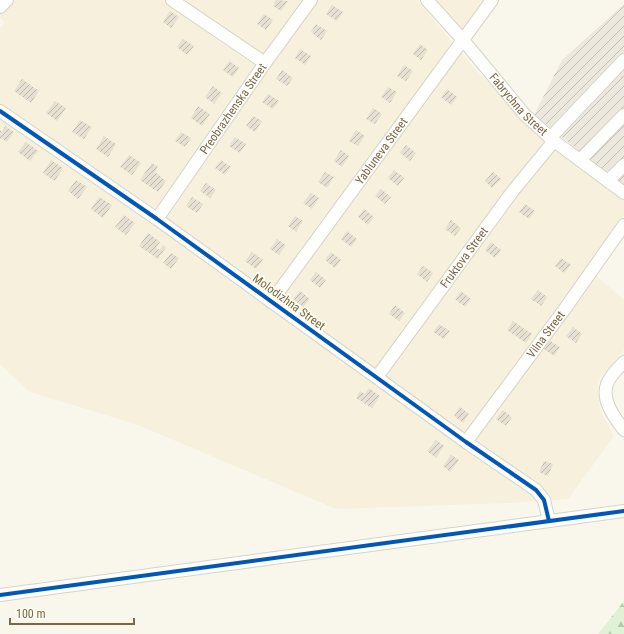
<svg xmlns="http://www.w3.org/2000/svg" width="624" height="634" font-family="'Roboto Condensed',sans-serif">
<style>
.residential{fill:#f6f0dc}
.industrial{fill:url(#industrial-furrows)}
.forest{fill:url(#forest-firs)}
.building{fill:url(#building-hatch)}
.lines{fill:none;stroke-linecap:round;stroke-linejoin:round}
.minor-casing{stroke:#d7d3c7;stroke-width:14}
.minor{stroke:#fefefc;stroke-width:12}
.cycleway-casing{stroke:#fffdf0;stroke-width:6}
.cycleway{stroke:#0057b8;stroke-width:4}
.labels{text-anchor:middle;dominant-baseline:central;stroke-width:3.5;stroke-linejoin:round;paint-order:stroke}
.street-label{font-size:12px;fill:#7c6848;stroke:#fffdf0}
</style>
<defs>
<pattern id="industrial-furrows" width="10" height="10" patternUnits="userSpaceOnUse"><rect width="10" height="10" fill="#ede8dd"/><path d="M-1 1l2-2M0 10L10 0M9 11l2-2" fill="none" stroke="#c5c0b5"/></pattern>
<pattern id="forest-firs" width="22" height="20" patternUnits="userSpaceOnUse"><rect width="22" height="20" fill="#dff2d5"/><path d="M5 1l3.5 6h-7zM16 11l3.5 6h-7z" fill="#bac8af"/></pattern>
<pattern id="building-hatch" width="6" height="6" patternUnits="userSpaceOnUse"><rect width="6" height="6" fill="#e6e0d3"/><path d="M-1 1l2-2M0 6l6-6M5 7l2-2" fill="none" stroke="#bfb9ad"/></pattern>
</defs>
<rect width="100%" height="100%" fill="#f9f7ec"/>
<g class="residential">
<polygon points="0,0 417,0 473,67 545,140 624,201 624,221 593,273 624,300 624,350 597,382 600,410 614,436 568,499 509,503 336,509 138,425 30,392 0,364 0,28 5,22 0,18"/>
<polygon points="429,0 487,0 462,37"/>
</g>
<polygon class="industrial" points="624,4 624,191 597,165 534,115 562,60"/>
<polygon class="forest" points="624,601 624,634 598,634"/>
<g class="building">
<polygon points="276,0 288,1 281,11 273,6"/>
<polygon points="332,5 343,12 337,21 326,14"/>
<polygon points="170,11 179,17 171,28 163,22"/>
<polygon points="264,14 273,20 266,30 257,24"/>
<polygon points="316,24 327,31 321,40 311,32"/>
<polygon points="183,39 194,46 187,55 177,47"/>
<polygon points="420,44 428,50 421,60 413,54"/>
<polygon points="300,49 311,56 305,65 295,58"/>
<polygon points="229,61 239,68 233,77 223,70"/>
<polygon points="404,65 413,71 406,81 397,76"/>
<polygon points="282,70 293,78 287,86 276,79"/>
<polygon points="22,79 39,91 31,103 14,91"/>
<polygon points="213,86 222,93 214,104 205,97"/>
<polygon points="388,87 397,92 390,103 381,97"/>
<polygon points="447,89 457,97 451,105 441,97"/>
<polygon points="268,94 279,101 273,109 262,102"/>
<polygon points="55,101 66,108 57,121 46,113"/>
<polygon points="198,106 210,114 202,126 191,118"/>
<polygon points="373,108 382,114 375,124 366,119"/>
<polygon points="253,116 262,121 255,132 246,126"/>
<polygon points="80,120 92,127 84,139 72,132"/>
<polygon points="5,126 14,132 7,142 0,138 0,130 2,132"/>
<polygon points="356,130 365,136 358,146 349,141"/>
<polygon points="181,132 191,138 185,147 175,141"/>
<polygon points="104,136 116,144 108,157 96,149"/>
<polygon points="235,137 246,144 240,153 229,146"/>
<polygon points="26,142 38,151 30,161 18,152"/>
<polygon points="406,145 416,153 410,161 400,153"/>
<polygon points="341,150 349,156 342,167 334,161"/>
<polygon points="129,155 141,163 132,175 120,167"/>
<polygon points="51,160 63,168 55,181 43,173"/>
<polygon points="221,160 231,167 225,175 215,168"/>
<polygon points="152,163 158,167 155,172 166,181 158,192 140,180"/>
<polygon points="394,170 404,178 398,186 388,178"/>
<polygon points="325,172 334,177 327,188 318,182"/>
<polygon points="493,172 501,179 492,188 485,181"/>
<polygon points="76,180 87,187 78,199 68,191"/>
<polygon points="206,183 216,190 210,198 200,191"/>
<polygon points="381,189 391,197 385,204 375,196"/>
<polygon points="311,193 319,198 312,209 303,203"/>
<polygon points="99,197 112,205 103,218 91,209"/>
<polygon points="192,197 203,204 197,213 186,206"/>
<polygon points="525,204 535,211 529,219 519,212"/>
<polygon points="364,209 374,217 368,225 358,217"/>
<polygon points="124,215 135,223 126,235 115,227"/>
<polygon points="295,216 303,221 296,232 288,226"/>
<polygon points="451,220 461,228 455,236 445,229"/>
<polygon points="347,231 357,239 351,247 341,239"/>
<polygon points="148,233 160,242 156,248 160,250 163,245 166,247 158,259 139,246"/>
<polygon points="277,239 286,245 279,255 270,249"/>
<polygon points="491,242 501,250 495,258 485,250"/>
<polygon points="252,252 263,260 256,269 245,261"/>
<polygon points="331,252 341,260 335,268 325,260"/>
<polygon points="171,253 179,258 171,269 163,263"/>
<polygon points="561,258 571,265 564,273 555,266"/>
<polygon points="423,266 433,273 427,282 417,274"/>
<polygon points="316,272 326,280 320,288 310,280"/>
<polygon points="538,290 547,297 541,306 531,299"/>
<polygon points="300,291 310,299 303,307 293,299"/>
<polygon points="461,291 471,299 465,307 455,299"/>
<polygon points="395,305 405,313 399,321 389,314"/>
<polygon points="513,321 532,334 526,343 507,330"/>
<polygon points="439,324 450,331 444,339 433,332"/>
<polygon points="573,327 582,334 576,343 566,336"/>
<polygon points="550,341 560,347 554,356 544,349"/>
<polygon points="369,388 380,396 372,408 356,398 360,391 365,394"/>
<polygon points="460,407 469,414 463,423 454,416"/>
<polygon points="503,410 512,417 506,426 496,419"/>
<polygon points="436,440 444,446 436,458 427,451"/>
<polygon points="451,455 459,460 450,472 443,466"/>
<polygon points="544,461 553,464 548,476 539,472"/>
</g>
<g class="lines">
<defs>
<g id="minor">
<polyline points="172,0 265,63"/>
<path id="s1" d="M427,0L463,40L525,115L554,141L624,193"/>
<polyline points="0,7 7,0"/>
<polyline points="0,111 157,219 466,442 536,490 544,500 549,521"/>
<polyline points="550,138 624,60"/>
<polyline points="580,160 624,115"/>
<polyline points="608,181 624,165"/>
<path id="s2" d="M157,219L265,63L311,0"/>
<path id="s3" d="M271,302L492,0"/>
<path d="M624,362C618,368 610,376 607,384C601,401 615,418 624,430"/>
<path id="s4" d="M377,377L512,192L554,141"/>
<path id="s5" d="M466,442L564,310L624,225"/>
<polyline points="0,595 624,511"/>
</g>
</defs>
<use href="#minor" class="minor-casing"/>
<use href="#minor" class="minor"/>
<defs>
<g id="cycleway">
<polyline points="0,111 157,219 466,442 536,490 544,500 549,521"/>
<polyline points="0,595 624,511"/>
</g>
</defs>
<use href="#cycleway" class="cycleway-casing"/>
<use href="#cycleway" class="cycleway"/>
</g>
<g class="labels">
<g class="street-label">
<text stroke="none"><textPath href="#s1" startOffset="139">Fabrychna Street</textPath></text>
<text stroke="none"><textPath href="#s2" startOffset="134">Preobrazhenska Street</textPath></text>
<text stroke="none"><textPath href="#s3" startOffset="187">Yabluneva Street</textPath></text>
<text stroke="none"><textPath href="#s4" startOffset="148">Fruktova Street</textPath></text>
<text transform="translate(289 302) rotate(36)">Molodizhna Street</text>
<text stroke="none"><textPath href="#s5" startOffset="134">Vilna Street</textPath></text>
</g>
</g>
<path d="M10 618v6h124v-6" fill="none" stroke="#7c6848" stroke-width="2"/>
<text x="16" y="618" font-size="12" fill="#7c6848" stroke="#fffdf0" stroke-width="3" paint-order="stroke">100 m</text>
</svg>
